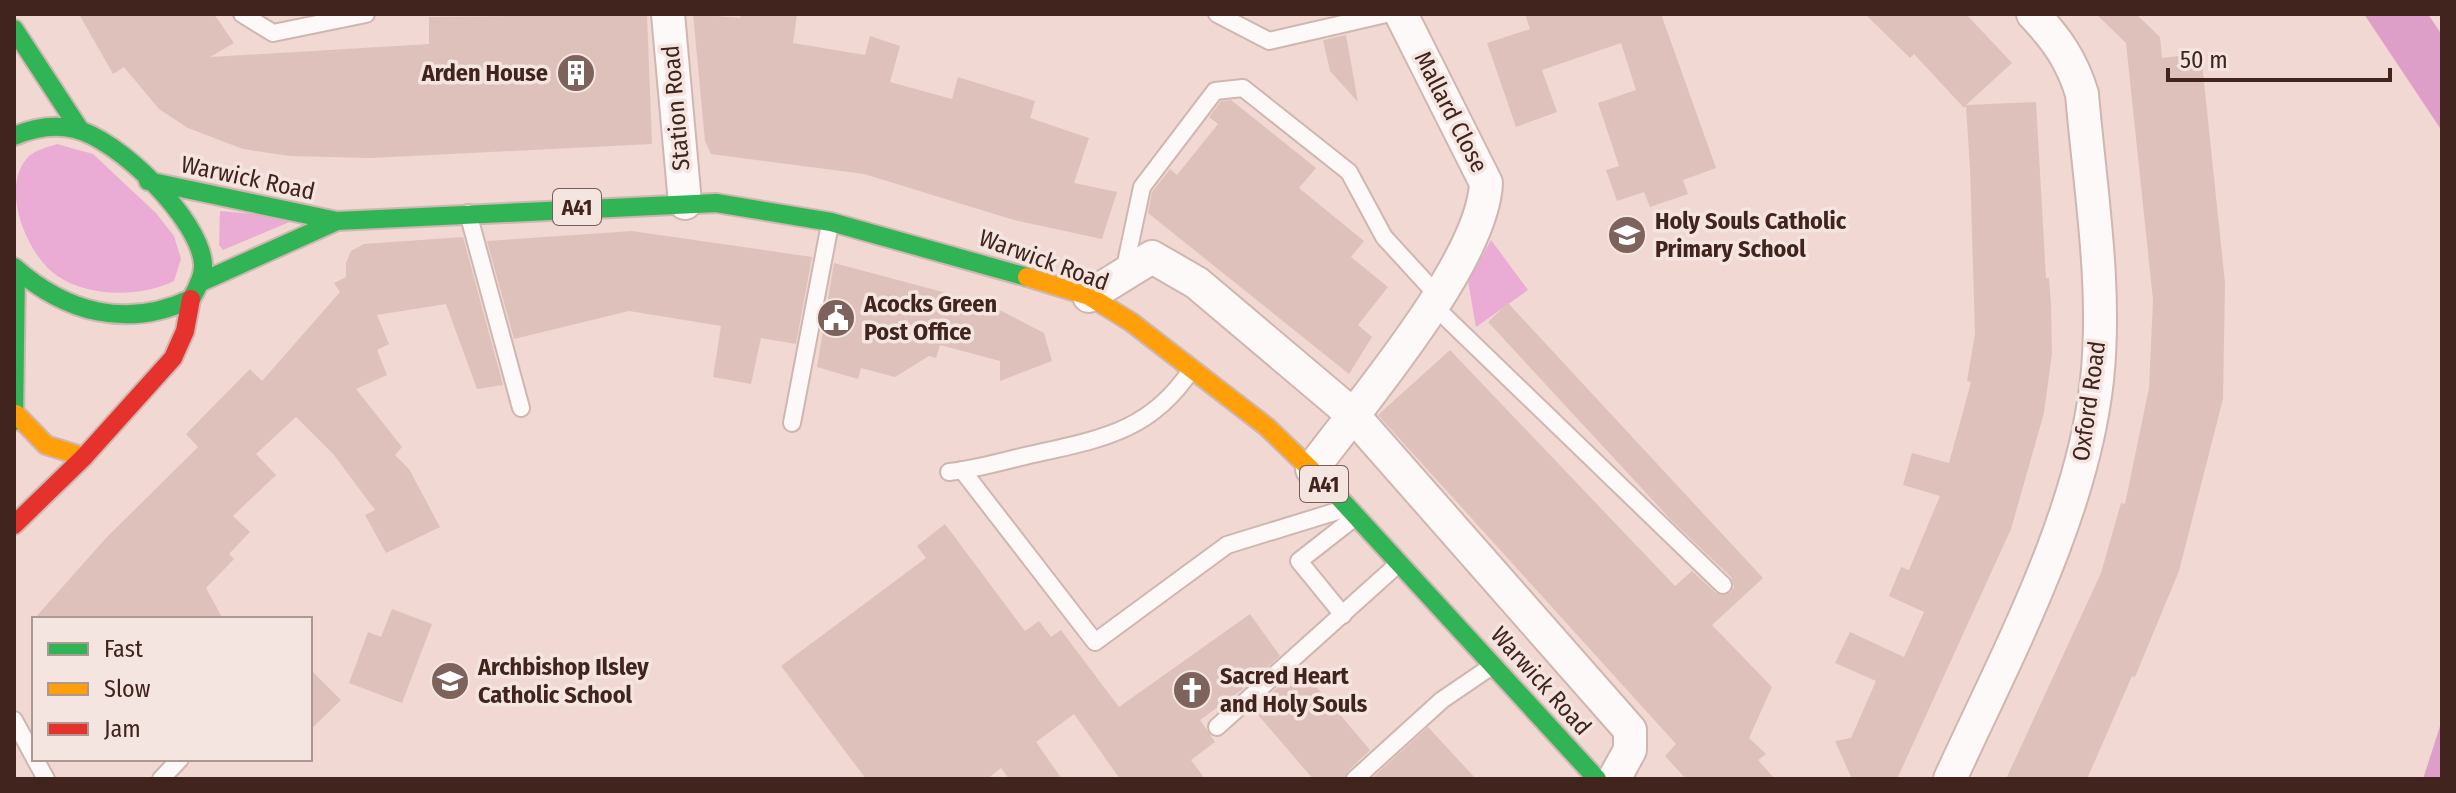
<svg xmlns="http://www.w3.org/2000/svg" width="2456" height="793" font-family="'Fira Sans Condensed',sans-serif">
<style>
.green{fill:#eaacd4}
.forest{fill:#dd9fc7}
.building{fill:#dfc1bb}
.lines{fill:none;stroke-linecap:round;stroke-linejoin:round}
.lane-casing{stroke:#cfb6b0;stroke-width:20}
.street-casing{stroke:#cfb6b0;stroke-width:36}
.fast-casing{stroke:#cfb6b0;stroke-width:22}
.slow-casing{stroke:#cfb6b0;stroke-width:22}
.jam-casing{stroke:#cfb6b0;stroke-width:22}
.lane{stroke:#fdf9f8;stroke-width:16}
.street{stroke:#fdf9f8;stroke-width:32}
.fast{stroke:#30b455;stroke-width:18}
.slow{stroke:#ff9f0a;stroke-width:18}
.jam{stroke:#e5322d;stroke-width:18}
.labels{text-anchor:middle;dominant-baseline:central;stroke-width:7;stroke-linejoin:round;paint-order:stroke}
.shield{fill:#f5e5e1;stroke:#765e58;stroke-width:2}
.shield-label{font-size:22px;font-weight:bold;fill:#40241d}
.poi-label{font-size:24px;font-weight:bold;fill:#40241d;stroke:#f5e5e1;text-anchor:start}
.street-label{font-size:24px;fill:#40241d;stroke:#f5e5e1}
</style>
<rect width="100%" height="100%" fill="#f1d8d2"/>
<g class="green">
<path d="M57,144L93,154L156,213L174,236L181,259L174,281C140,298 82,298 51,271C24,247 0,185 29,156C36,150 48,147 57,144Z"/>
<polygon points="220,211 299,218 223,250 219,245"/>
<polygon points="1491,240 1528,290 1476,327 1468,281"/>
</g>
<g class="forest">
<polygon points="2364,14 2428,14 2442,35 2442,131"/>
<polygon points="2442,720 2442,779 2423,779"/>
</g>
<g class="building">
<polygon points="79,14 214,14 234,43 210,57 429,44 429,17 647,14 652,144 370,158 290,156 243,149 188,128 159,109 124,67 113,74"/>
<polygon points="693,14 740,18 741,14 797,14 793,43 865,55 870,36 900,46 890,82 952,99 958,77 1035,101 1030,118 1089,138 1074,183 1117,192 1102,239 1014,220 864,174 711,154 705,141"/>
<polygon points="1525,14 1661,14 1716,168 1683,180 1688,194 1650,207 1644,192 1617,201 1606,170 1619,166 1598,103 1636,90 1621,43 1542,70 1557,112 1516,127 1487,43 1530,29"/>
<polygon points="1865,14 1966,14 2012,63 1966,105 2036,102 2046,278 2049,278 2051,305 2052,353 2044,413 2011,529 1897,779 1852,779 1835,741 1851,738 1876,681 1835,663 1850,632 1904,657 1924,612 1889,596 1901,567 1909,570 1940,496 1903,485 1912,453 1949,463 1971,382 1967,381 1975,334 1970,168 1966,106 1964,108 1914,54 1910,58"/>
<polygon points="2096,14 2136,14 2160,37 2162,58 2201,53 2225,283 2223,399 2179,571 2135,677 2132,676 2087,779 2006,779 2101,573 2121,503 2125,504 2149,388 2153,300 2126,43"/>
<polygon points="1346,35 1358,102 1330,71 1323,40"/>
<polygon points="1231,100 1316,168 1299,188 1364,241 1351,257 1388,287 1358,325 1372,337 1349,374 1148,213 1152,192 1170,169 1177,175 1218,124 1209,117 1221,101"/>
<polygon points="632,231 812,257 796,344 761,338 751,384 713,377 721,326 629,311 514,339 487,241"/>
<polygon points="463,237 503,385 477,389 446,304 377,315 389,344 377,350 387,375 356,389 402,447 395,455 409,469 440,527 386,553 365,515 375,510 334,455 296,417 256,454 276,475 233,516 250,532 229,554 234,559 206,588 223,619 34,619 106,538 198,447 186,434 250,369 262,381 340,292 334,283 346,277 346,263 351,251 364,244"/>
<polygon points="834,263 988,304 1044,333 1052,361 1000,381 1000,361 940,345 936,358 929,356 895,377 861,368 858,379 817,367"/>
<polygon points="1508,303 1763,578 1712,625 1772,687 1749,738 1766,754 1758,760 1775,779 1686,779 1665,756 1676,744 1378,415 1450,350 1675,586 1692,571 1716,593 1730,593 1734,587 1731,577 1673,522 1488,322"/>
<polygon points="945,524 1025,631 1039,621 1051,637 1061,630 1119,707 1250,614 1280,656 1239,692 1200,720 1215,742 1191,760 1205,779 1120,779 1074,714 1036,742 1062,779 1009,779 1001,768 987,779 866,779 781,666 926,558 917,546"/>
<polygon points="392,609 432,624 402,703 349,683 368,632 381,637"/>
<polygon points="310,669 341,700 310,730"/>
<polygon points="1293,674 1301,685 1309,678 1370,750 1348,771 1344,779 1313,779 1253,709"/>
<polygon points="1428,727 1476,779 1371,779"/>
</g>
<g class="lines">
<defs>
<g id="lane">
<polyline points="242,14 273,33 366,14"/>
<polyline points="1217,14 1269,41 1386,14"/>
<polyline points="468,213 521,408"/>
<polyline points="1124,272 1142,187 1215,91 1243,88 1349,172 1384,237 1439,297"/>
<polyline points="1434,306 1723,585"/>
<polyline points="792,423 830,224"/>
<polyline points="962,470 1095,642 1227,545 1344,509"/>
<path d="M949,472C978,469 1006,460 1034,454C1101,439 1151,431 1191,370"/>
<polyline points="1343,615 1299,561 1354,518"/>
<polyline points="14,720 34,757"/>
<polyline points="1217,727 1397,565"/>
<polyline points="35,759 46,779"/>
<polyline points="161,779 180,759"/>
<polyline points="1355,779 1442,700 1492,666"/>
</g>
<g id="street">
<polyline points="668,14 685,203"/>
<polyline points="1089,296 1152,257 1197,283 1352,414 1630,730 1630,750 1614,779"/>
<path d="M1312,469C1361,403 1483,261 1486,183L1401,14"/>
<path d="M1950,779C2007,654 2082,517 2097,380C2107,286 2090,188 2082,94C2072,61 2057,39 2033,14"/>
</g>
<g id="fast">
<polyline points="14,29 80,130"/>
<path d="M14,136C33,128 54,124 75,129C118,139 200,219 203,264C204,276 197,289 191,299C127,329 66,313 14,267"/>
<polyline points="148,181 337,221 716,203 831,222 1027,277"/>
<polyline points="199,283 337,221"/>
<polyline points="14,421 16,269"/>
<polyline points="1333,491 1597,779"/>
</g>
<g id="slow">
<polyline points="1027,277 1089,296 1131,322 1267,427 1333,491"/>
<polyline points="16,414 46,445 84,457"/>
</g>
<polyline id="jam" points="14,525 84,457 173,358 185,331 191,299"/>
</defs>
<use href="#lane" class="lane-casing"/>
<use href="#street" class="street-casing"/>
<use href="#fast" class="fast-casing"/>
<use href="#slow" class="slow-casing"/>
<use href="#jam" class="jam-casing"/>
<use href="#lane" class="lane"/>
<use href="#street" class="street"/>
<use href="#fast" class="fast"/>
<use href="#slow" class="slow"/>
<use href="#jam" class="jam"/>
</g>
<defs>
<symbol id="building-disc" viewBox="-11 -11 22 22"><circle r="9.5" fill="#7e635c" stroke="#f5e5e1"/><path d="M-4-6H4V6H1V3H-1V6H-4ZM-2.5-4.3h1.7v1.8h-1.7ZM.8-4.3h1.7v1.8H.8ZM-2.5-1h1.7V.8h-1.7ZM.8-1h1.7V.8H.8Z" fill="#fff"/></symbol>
<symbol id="school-disc" viewBox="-11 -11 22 22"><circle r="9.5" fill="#7e635c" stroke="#f5e5e1"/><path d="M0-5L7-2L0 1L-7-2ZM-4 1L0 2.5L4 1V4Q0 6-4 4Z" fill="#fff"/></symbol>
<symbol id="civic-disc" viewBox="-11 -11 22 22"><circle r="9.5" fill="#7e635c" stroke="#f5e5e1"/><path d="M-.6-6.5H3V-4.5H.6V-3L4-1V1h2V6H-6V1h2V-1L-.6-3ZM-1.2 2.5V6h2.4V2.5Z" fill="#fff"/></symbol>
<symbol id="church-disc" viewBox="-11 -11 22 22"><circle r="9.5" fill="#7e635c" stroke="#f5e5e1"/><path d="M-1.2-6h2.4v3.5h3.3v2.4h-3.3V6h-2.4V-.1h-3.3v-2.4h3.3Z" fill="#fff"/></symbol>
</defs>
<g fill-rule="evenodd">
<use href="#building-disc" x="554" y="51" width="44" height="44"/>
<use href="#school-disc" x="1605" y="213" width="44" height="44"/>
<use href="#civic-disc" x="814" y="296" width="44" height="44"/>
<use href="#school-disc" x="428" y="659" width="44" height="44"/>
<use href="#church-disc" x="1170" y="668" width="44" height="44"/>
</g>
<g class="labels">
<g class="shield">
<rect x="553" y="189" width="48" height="36" rx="6"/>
<rect x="1300" y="466" width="48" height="36" rx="6"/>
</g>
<g class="shield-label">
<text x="577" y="207">A41</text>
<text x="1324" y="484">A41</text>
</g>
<g class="poi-label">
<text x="548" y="73" text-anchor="end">Arden House</text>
<text x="1655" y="221">Holy Souls Catholic<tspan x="1655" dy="28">Primary School</tspan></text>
<text x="864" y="304">Acocks Green<tspan x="864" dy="28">Post Office</tspan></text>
<text x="478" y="667">Archbishop Ilsley<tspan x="478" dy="28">Catholic School</tspan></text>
<text x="1220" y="676">Sacred Heart<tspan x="1220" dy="28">and Holy Souls</tspan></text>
</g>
<g class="street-label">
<text transform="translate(676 108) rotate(-95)">Station Road</text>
<text transform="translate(1451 112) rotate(63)">Mallard Close</text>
<text transform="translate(248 178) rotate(12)">Warwick Road</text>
<text transform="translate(1044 260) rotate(20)">Warwick Road</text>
<text transform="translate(2089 401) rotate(-82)">Oxford Road</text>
<text transform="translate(1541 681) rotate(48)">Warwick Road</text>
</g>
</g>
<rect width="2456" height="793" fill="none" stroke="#40241d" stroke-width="32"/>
<rect x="32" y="617" width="280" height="144" fill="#f5e5e1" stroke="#ad9893" stroke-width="2"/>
<rect x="48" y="643" width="40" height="12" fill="#30b455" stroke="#ad9893" stroke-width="2"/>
<text x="104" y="657" font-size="24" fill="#40241d">Fast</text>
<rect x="48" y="683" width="40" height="12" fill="#ff9f0a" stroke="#ad9893" stroke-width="2"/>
<text x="104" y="697" font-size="24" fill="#40241d">Slow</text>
<rect x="48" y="723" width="40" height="12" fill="#e5322d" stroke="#ad9893" stroke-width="2"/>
<text x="104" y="737" font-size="24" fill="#40241d">Jam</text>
<path d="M2168 68v12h222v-12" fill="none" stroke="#40241d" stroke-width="4"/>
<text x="2180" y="68" font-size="24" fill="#40241d" stroke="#f5e5e1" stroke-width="6" paint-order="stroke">50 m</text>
</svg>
